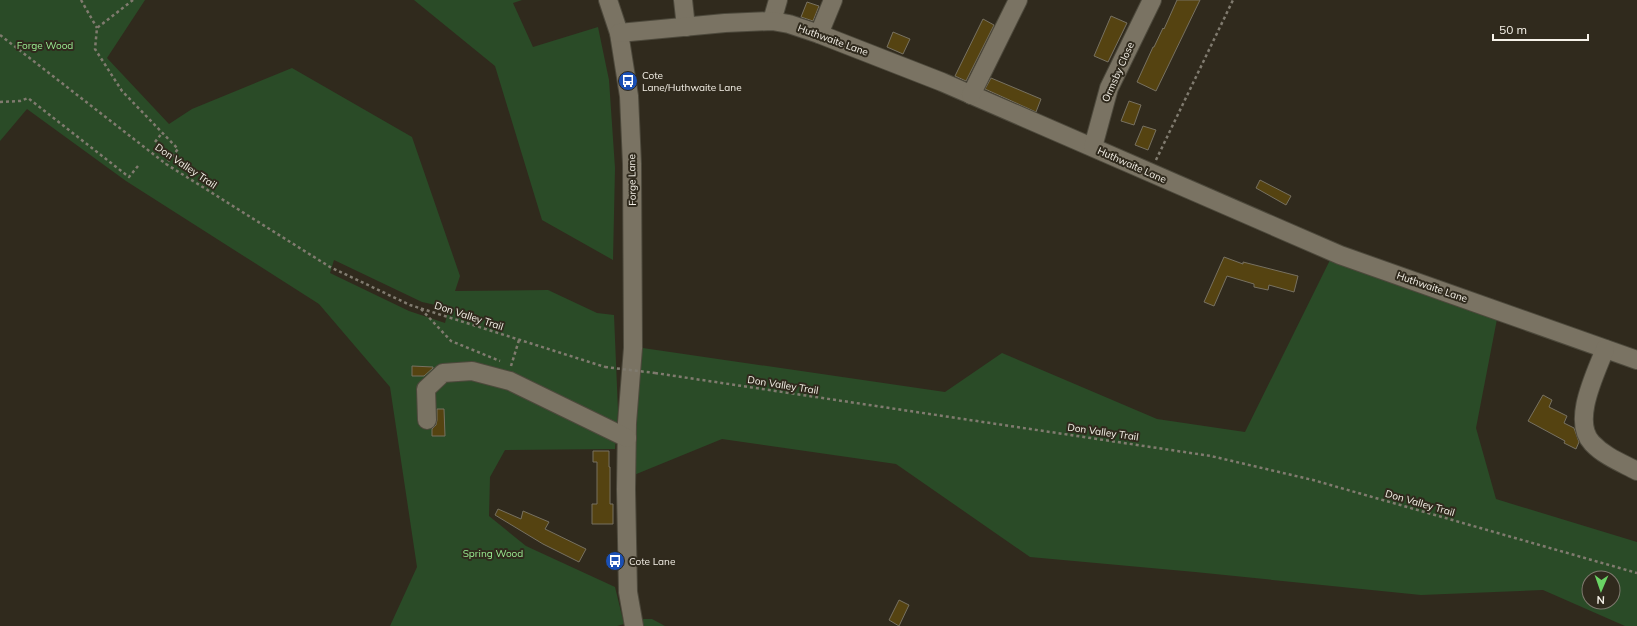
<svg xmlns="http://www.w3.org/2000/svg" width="1637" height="626" font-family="Mulish,sans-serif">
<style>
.green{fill:#2a4b27;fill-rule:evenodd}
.building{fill:#554311;stroke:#777161}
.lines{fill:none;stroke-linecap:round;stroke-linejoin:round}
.minor-casing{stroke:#4d493c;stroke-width:20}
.path{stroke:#807b6f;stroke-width:2.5;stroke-dasharray:3 3;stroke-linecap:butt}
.minor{stroke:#7a7363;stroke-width:18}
.path-bridge{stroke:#807b6f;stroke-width:2.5;stroke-dasharray:3 3;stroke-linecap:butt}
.labels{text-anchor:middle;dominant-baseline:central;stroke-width:4;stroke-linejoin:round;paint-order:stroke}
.street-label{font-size:10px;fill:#f6f2e9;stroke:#302a1d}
.park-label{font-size:10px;fill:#9bee93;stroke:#302a1d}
.poi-label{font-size:10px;fill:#f6f2e9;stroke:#302a1d;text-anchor:start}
</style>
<rect width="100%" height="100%" fill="#302a1d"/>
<g class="green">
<path d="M0,0H145L107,58L169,124L192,109L292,68L412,137L460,276L455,291L548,290L597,313L614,315L618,411L615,449L505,450L490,477L489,516L526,546L615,587L624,624L617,626H390L417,567L390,387L319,304L126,181L27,109L0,141ZM334,260L422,302L449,308L445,323L409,311L330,273Z"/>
<polygon points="414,0 522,0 513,3 533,47 598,27 609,80 615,168 613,260 542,220 495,66"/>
<path d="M1330,260L1497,319L1476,428L1496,499L1637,542V626H1625L1543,590L1421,595L1195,572L1030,557L896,464L722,439L634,475L636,347L945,392L1002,353L1157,419L1245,432ZM1589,578H1613V602H1589Z"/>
<polygon points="640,619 652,619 665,626 642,626"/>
</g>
<g class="building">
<polygon points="1177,0 1200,0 1156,91 1137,82 1153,47 1154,47 1163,28 1164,29"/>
<polygon points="807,2 819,6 813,21 801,17"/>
<polygon points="1111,16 1127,23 1108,62 1094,56"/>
<polygon points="983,19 994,25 966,81 955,76"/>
<polygon points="893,32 910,39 903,54 887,47"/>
<polygon points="991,78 1041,99 1036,112 985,89"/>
<polygon points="1129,101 1141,105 1134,125 1121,121"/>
<polygon points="1143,126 1156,130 1148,150 1135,145"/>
<polygon points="1260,180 1291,196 1286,205 1256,188"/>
<polygon points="1224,257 1243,264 1243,262 1298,276 1294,292 1269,285 1268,290 1254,287 1254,284 1227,276 1214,306 1204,302"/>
<polygon points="412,366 433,367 433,368 424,376 412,376"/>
<polygon points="1543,395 1552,400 1549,407 1567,416 1564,423 1574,428 1579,442 1576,449 1564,443 1565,441 1528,421"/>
<polygon points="437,409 444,409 445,436 432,436 432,429 436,425 437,420"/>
<polygon points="593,451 609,451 609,467 610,467 610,504 613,504 613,524 592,524 592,504 597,504 597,462 593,462"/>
<polygon points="498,509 521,519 523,511 549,522 545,529 586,549 579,562 543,544 495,515"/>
<polygon points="899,600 909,605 899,626 889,620"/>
</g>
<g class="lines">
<defs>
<g id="minor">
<polyline points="608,0 619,33 629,96 632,164 633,348 627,423 626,489 628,592 634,626"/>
<polyline points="683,0 686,27"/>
<polyline points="772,21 778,0"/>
<polyline points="619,33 725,23 772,21 789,24 819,34 942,82 1340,255 1637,360"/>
<polyline points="819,34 833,0"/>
<polyline points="971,95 1018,0"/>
<polyline points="1093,147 1109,88 1152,0"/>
<path d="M1605,349C1596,373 1571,421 1592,443C1604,456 1622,463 1637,471"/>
<polyline points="427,420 426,389 443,373 472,371 510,381 627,438"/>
</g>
</defs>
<use href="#minor" class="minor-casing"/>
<g class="path">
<polyline points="81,0 97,28"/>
<polyline points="133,0 97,28 95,49 122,91 178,149 166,164"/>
<polyline points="0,35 166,164 330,267 410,305 605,367"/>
<polyline points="0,102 20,101 28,98 129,177 138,166"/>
<polyline points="155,142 162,133"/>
<polyline points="1156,160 1233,0"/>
<polyline points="421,309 451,341 500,361"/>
<polyline points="511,366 519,340"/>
<polyline points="655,373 1211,456 1313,480 1637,573"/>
</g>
<use href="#minor" class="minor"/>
<polyline class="path-bridge" points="605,367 655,373"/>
</g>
<defs>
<symbol id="bus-disc" viewBox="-11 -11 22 22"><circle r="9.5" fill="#1a4fb4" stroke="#302a1d"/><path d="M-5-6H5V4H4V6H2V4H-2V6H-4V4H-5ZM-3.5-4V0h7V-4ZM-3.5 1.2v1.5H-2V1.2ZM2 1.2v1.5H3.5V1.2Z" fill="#fff"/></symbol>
</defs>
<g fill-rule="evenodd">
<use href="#bus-disc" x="617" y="70" width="22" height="22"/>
<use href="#bus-disc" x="604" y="550" width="22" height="22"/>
</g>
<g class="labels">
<g class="street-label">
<text transform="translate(833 40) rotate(20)">Huthwaite Lane</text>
<text transform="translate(1118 72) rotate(-66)">Ormsby Close</text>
<text transform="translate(1132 165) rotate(24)">Huthwaite Lane</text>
<text transform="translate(186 166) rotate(34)">Don Valley Trail</text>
<text transform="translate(632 180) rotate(-91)">Forge Lane</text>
<text transform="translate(1432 287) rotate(19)">Huthwaite Lane</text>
<text transform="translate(469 316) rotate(18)">Don Valley Trail</text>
<text transform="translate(783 385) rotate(9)">Don Valley Trail</text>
<text transform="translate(1103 432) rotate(8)">Don Valley Trail</text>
<text transform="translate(1420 503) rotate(16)">Don Valley Trail</text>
</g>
<g class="park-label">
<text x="45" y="45">Forge Wood</text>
<text x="493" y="553">Spring Wood</text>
</g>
<g class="poi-label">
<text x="642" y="75">Cote<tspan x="642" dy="12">Lane/Huthwaite Lane</tspan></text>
<text x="629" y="561">Cote Lane</text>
</g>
</g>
<g transform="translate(1601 590) rotate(182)"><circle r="19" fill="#302a1d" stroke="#7f7a6f"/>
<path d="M0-3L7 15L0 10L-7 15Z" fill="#6ad364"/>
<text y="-6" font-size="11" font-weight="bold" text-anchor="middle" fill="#f6f2e9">N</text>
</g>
<path d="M1493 34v6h95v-6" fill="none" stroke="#f6f2e9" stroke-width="2"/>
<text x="1499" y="34" font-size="12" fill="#f6f2e9" stroke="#302a1d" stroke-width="3" paint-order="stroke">50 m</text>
</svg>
